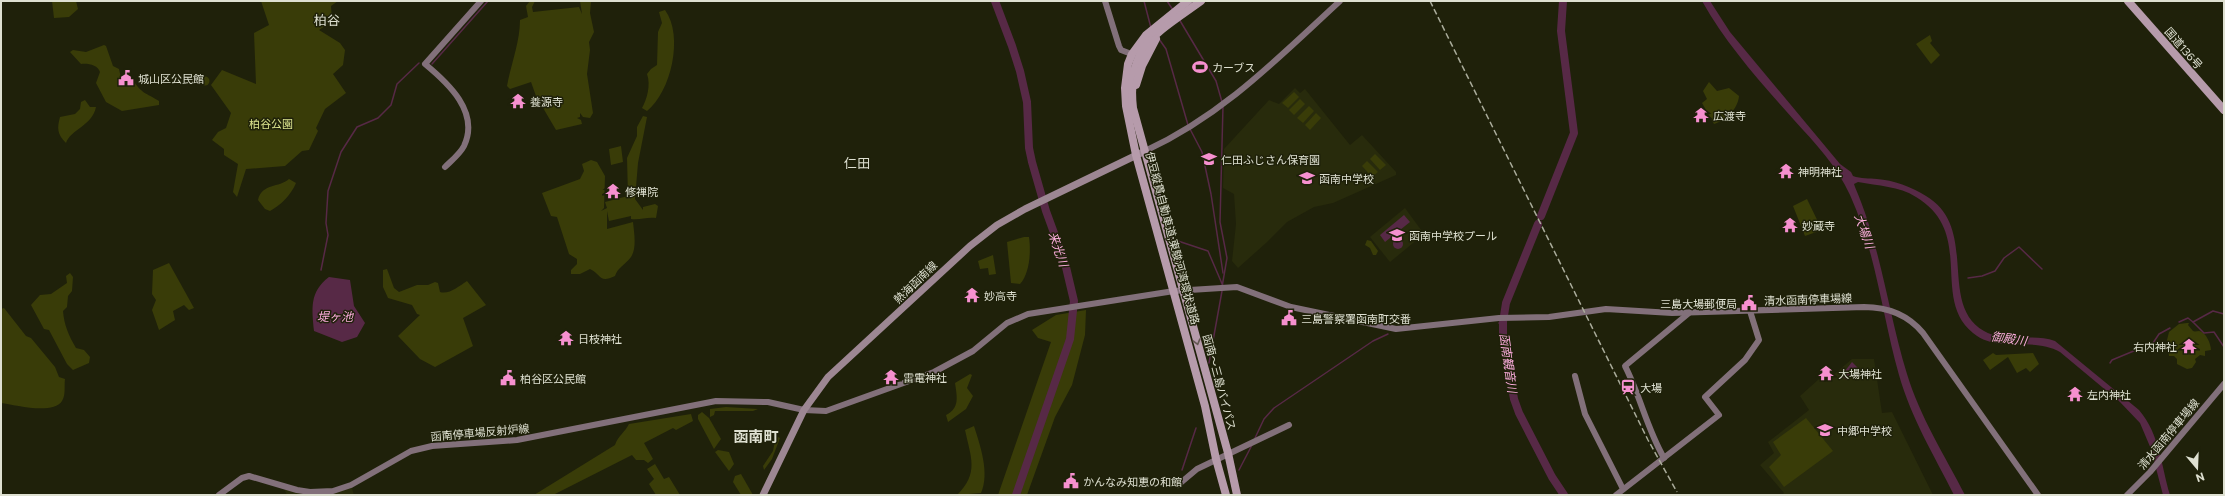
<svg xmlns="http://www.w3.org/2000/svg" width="2225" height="496" font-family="Commissioner,'Noto Sans JP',sans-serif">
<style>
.built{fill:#282b0c}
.green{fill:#393c08}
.water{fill:#572946}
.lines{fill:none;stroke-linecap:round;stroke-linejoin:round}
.stream{stroke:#572946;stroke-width:1.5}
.river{stroke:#572946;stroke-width:8}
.secondary{stroke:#82707a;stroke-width:6}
.primary{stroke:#9d8793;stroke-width:7}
.highway{stroke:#b69bab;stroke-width:8}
.rail{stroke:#aaac9b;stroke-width:1.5;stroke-dasharray:6 3;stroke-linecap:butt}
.oneway{stroke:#635852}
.labels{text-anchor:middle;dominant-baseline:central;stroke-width:3;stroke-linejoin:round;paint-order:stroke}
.street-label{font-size:11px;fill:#dee0d1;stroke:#1f210a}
.poi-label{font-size:11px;fill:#dee0d1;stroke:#1f210a;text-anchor:start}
.park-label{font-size:11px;fill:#dce48e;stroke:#1f210a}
.water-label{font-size:12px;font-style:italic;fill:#fbacdc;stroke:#1f210a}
.quarter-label{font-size:13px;fill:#dee0d1;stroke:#1f210a}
.district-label{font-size:15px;font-weight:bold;fill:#dee0d1;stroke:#1f210a}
</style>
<rect width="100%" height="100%" fill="#1f210a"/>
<g class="built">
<polygon points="1295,88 1300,93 1305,89 1350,145 1362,135 1396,172 1396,175 1333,203 1314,207 1287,222 1266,243 1238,268 1232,261 1236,224 1234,194 1223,188 1224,149 1269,100 1279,104"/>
<polygon points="1405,208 1424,234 1390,262 1370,237"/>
<polygon points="1852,359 1874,359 1882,413 1892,412 1933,495 1782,495 1784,493 1760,465 1774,453 1768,442 1809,410 1800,396 1819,379 1825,382"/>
<polygon points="351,485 354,495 287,495 284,489 321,494"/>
</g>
<g class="green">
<polygon points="52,1 76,1 78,9 69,17 54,18"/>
<polygon points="261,1 338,1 331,6 332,21 319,30 340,43 345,50 343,65 333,74 346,93 325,109 316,128 318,131 309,150 302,151 285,166 246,169 237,197 233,192 238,164 224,155 224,149 212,140 218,132 226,128 231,113 211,85 222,70 256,84 254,33 269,25"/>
<path d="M530,1H535L532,7L533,12L579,7L582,14L580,1H591L590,13L594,32L589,42L590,50L587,74L593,113L590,118L583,117L580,113V117L577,118L581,120L582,124L556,130L536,96L531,82L510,89L507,86C511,64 520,42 520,20L528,17L526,6Z"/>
<path d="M665,10C684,36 671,92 647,111L642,108C647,99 651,85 647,74L651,69L657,65L658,32L662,23L659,12Z"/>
<polygon points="1930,35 1932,41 1930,43 1940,55 1931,64 1916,44"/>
<path d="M104,45L106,46L113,66L119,69L122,83L128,84L132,79C143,95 145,92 159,101V105L122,111L106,102L96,83L100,72C98,65 88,63 81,64L70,52L73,50L86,52Z"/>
<circle cx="205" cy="81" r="4.5"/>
<path d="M1709,82L1717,91L1729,88L1739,96C1738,109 1726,120 1714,124L1702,103L1707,99L1703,91Z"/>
<polygon points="1294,92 1299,97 1288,108 1282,103"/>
<polygon points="1300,99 1305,104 1294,115 1289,110"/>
<path d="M85,100L90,107H96C92,126 71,129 66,143C57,134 57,128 60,117L75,114L80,109L81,102Z"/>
<polygon points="1309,106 1314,111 1303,123 1297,118"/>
<polygon points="1316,113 1321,118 1310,130 1305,125"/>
<path d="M643,116L647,117L638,163L635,199L643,210V207L655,204L658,206L656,218C646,217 641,220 631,219V216L609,221L607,211V229L633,222C634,232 637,248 631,257C625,265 618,267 615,276C599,284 601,274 590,269L580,274H571V270L577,264V259L569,254L557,217L551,216L542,193L580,179L584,171L582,164L591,160L597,162L605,176L604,208L601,211L607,208L605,202L628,196L627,158L637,136V127Z"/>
<polygon points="621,146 623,162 611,165 609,149"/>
<polygon points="1375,154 1386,165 1380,170 1370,159"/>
<polygon points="1367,161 1378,172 1372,177 1362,166"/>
<path d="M289,179L296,183C291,195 281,205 270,211L265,209L258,200C262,183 279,188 289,179Z"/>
<polygon points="1807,199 1822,230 1805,236 1793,206"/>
<path d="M1024,237H1029C1031,251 1030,273 1020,284L1011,283L1007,242Z"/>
<polygon points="1367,240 1371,241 1378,251 1376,255 1373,255 1370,248 1365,245"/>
<polygon points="993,255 996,274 989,275 988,268 980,269 978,261"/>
<polygon points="169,263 194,308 189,310 184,305 173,311 175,320 159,330 152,310 156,300 152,294 153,270"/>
<path d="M387,269L394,288L399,292L417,285H428L435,282L438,283L440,292C449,295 459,286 467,281L486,305L463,318L473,346L435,367L420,359L398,336L420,315L417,314L412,305L388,298L383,287V270Z"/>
<path d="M70,273L73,277L72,291L68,296L67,307L63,311C64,325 69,336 76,348L84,350L90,357L89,363L73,370L67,364L49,330L44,329L31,305L40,295L51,294L67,283L66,276Z"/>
<path d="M4,308L26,336L31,338L55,367L59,377L65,379C64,386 66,395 62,401C53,415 15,405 1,403V309Z"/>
<polygon points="1086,310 1085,335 1072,385 1055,417 1027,495 998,495 1051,342 1038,338 1032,330 1056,315"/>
<path d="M2187,323H2189L2188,325L2193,331C2195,332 2197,331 2199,331C2206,332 2211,344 2211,350L2205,351V356L2200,355L2195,359L2196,362L2192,368L2187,369L2177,364V359L2174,356H2169L2167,340L2169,332L2179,324Z"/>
<polygon points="1993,353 1996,355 2033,353 2039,364 2030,372 2026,368 2017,373 2008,357 1990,370 1983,360"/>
<path d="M970,374L972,375L967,388L973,396L966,409L948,422L946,415C960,408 957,397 955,383Z"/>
<polygon points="726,407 758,409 753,411 715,411 714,415 710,417 710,409"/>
<polygon points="702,412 709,418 721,439 714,449 698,419 698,415"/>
<path d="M691,414L693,421L676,430L673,428L644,443L653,459L648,463L644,460H636L632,455L553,495H534L615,445C618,436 625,432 629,424Z"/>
<polygon points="1806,418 1833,451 1784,487 1769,467 1781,455 1773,442"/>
<path d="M974,426C980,445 990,473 981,493L957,495C979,473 971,458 965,430Z"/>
<polygon points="776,436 780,438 772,459 764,470 763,466 773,451"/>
<polygon points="718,450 729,452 734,464 729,471 715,452"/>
<polygon points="655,464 664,479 669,477 680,495 656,495 649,484 654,479 647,469"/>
<polygon points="741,474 753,495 741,495 733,482 735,476"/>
</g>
<g class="water">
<path d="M1702,1H1710L1730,32L1840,164L1851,172L1853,176C1861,179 1869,178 1877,179C1893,180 1912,187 1926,196C1980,228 1937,304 1984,331C2004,343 2032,333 2055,341L2139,410C2160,435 2161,465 2170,495H2163L2151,449L2140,423L2120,402L2060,352C2032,336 1998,354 1973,333C1930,298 1976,233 1916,197C1899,186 1878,186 1858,182L1854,184L1855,187C1881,247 1888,312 1907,374C1920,417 1945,456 1965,495H1954C1934,455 1911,418 1899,375C1882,315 1876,252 1850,195C1837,166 1815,143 1794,120C1761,83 1726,44 1702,1Z"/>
<polygon points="1404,215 1410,222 1385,242 1380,235"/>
<circle cx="1398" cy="244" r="5"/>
<path d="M329,277L350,280L354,306L365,323L357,337L342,342L314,331C312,309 309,292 329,277Z"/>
<polygon points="1852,362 1858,368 1847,380 1841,376"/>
</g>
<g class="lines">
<g class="stream">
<polyline points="1144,1 1151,28"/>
<polyline points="1167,1 1173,10"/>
<polyline points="1179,19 1216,81 1222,102"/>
<polyline points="1159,39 1166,49 1188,125"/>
<polyline points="432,64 488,1"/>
<polyline points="1190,129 1202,152 1211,194 1223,273"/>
<polyline points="1178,241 1208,251 1223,286"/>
<polyline points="321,270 328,235 326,223 328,191 341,152 357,127 378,118 391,105 397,84 419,63"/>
<polyline points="1968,278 1982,276 1995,271 2004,258 2019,247 2042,269"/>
<polyline points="1222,287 1227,258 1220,222 1223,106"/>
<polyline points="2179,322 2188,318 2193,322 2213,311 2224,314"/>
<polyline points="2193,322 2204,333 2214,332 2224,347"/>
<polyline points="1499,323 1503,322"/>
<polyline points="1209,363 1222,291"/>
<polyline points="2110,363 2112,360 2153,343 2159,334 2170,328"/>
<polyline points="1255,438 1264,419 1274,408 1373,341 1388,334"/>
<polyline points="1182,470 1196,428"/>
<polyline points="1239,470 1252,445"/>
</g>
<g class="river">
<polyline points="995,1 1012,46 1020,71 1027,102 1029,148 1032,162 1046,211 1065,263 1074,301 1070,339 1016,495"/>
<polyline points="1541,216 1574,133 1561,31 1563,1"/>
<polyline points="1538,224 1506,303 1503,322 1503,335 1514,399 1519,413 1552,477 1564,495"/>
</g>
<g class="secondary">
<polyline points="1105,1 1119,46 1121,50 1134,55"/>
<path d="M1145,151C1223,115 1278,58 1340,1"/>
<path d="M445,167C451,161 460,154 464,146C480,112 448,83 425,64L481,1"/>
<polyline points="1575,376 1585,414 1623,489"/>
<path d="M1664,458C1647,429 1640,395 1625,366L1689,313"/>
<polyline points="1178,485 1197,469 1289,425"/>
<path d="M219,495L242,478L249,476L297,490L310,492L333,491L351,485L411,451L432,446L517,440L716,401L768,402L804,410L826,411L934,372L973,351L1007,323L1028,314L1174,291L1237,287L1291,307L1396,329L1499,318L1549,317L1606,309L1672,313L1864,307C1887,307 1908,315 1923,333L2038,495"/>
<polyline points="1616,495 1719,415 1705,397 1745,360 1759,340 1750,311"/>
<polyline points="2127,495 2150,472 2224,384"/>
</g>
<polyline class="primary" points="763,495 804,410 828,377 970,246 997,225 1025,209 1145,151"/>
<g class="highway">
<polyline points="1188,1 1146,35 1132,54 1128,64 1125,88 1126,106 1136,155 1205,406 1216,459 1226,495"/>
<path d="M1201,1C1157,33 1126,46 1133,108L1228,453L1237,495"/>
<polyline points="2128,1 2224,110"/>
<polyline points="1136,85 1142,66 1156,39"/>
</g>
<polyline class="rail" points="1430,1 1648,440 1677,492"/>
</g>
<defs><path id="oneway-chevron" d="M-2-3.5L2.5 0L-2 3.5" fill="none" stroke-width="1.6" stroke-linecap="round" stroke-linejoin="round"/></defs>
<use class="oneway" href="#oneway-chevron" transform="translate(1197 342) rotate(75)"/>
<defs>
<symbol id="stadium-bare" viewBox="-9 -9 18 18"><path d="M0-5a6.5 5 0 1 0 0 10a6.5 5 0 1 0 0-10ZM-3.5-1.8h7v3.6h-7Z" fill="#f690cf" stroke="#1f210a" stroke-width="2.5" paint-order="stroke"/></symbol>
<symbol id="civic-bare" viewBox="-9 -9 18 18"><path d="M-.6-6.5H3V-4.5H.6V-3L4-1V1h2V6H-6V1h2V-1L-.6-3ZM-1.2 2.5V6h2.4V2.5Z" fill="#f690cf" stroke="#1f210a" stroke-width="2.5" paint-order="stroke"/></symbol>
<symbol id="temple-bare" viewBox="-9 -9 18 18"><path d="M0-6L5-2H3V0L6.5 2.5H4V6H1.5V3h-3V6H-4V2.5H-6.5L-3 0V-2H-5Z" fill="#f690cf" stroke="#1f210a" stroke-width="2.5" paint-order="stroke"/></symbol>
<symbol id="school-bare" viewBox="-9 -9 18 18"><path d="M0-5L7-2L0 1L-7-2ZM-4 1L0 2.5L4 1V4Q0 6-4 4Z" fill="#f690cf" stroke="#1f210a" stroke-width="2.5" paint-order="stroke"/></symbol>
<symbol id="station-bare" viewBox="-9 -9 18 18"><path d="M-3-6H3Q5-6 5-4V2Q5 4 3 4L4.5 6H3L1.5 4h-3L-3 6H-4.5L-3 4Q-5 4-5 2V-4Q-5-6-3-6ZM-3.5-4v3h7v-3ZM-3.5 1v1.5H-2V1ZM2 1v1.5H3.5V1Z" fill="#f690cf" stroke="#1f210a" stroke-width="2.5" paint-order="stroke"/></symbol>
</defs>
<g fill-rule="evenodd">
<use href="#stadium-bare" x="1189" y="56" width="22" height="22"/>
<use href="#civic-bare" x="115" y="67" width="22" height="22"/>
<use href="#temple-bare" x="507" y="90" width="22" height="22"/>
<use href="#temple-bare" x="1690" y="104" width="22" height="22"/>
<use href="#school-bare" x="1198" y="148" width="22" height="22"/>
<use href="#temple-bare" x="1775" y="160" width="22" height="22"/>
<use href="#school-bare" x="1296" y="167" width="22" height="22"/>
<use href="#temple-bare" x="602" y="180" width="22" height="22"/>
<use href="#temple-bare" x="1779" y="214" width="22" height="22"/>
<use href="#school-bare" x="1386" y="224" width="22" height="22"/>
<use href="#temple-bare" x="961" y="284" width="22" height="22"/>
<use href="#civic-bare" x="1738" y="292" width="22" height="22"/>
<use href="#civic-bare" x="1278" y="307" width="22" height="22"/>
<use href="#temple-bare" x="555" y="327" width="22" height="22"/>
<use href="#temple-bare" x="2178" y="335" width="22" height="22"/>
<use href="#temple-bare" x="1815" y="362" width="22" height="22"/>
<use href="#temple-bare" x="880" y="366" width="22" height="22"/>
<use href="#civic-bare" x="497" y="367" width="22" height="22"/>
<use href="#station-bare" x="1617" y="376" width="22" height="22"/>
<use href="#temple-bare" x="2064" y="383" width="22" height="22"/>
<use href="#school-bare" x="1814" y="419" width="22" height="22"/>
<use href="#civic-bare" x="1060" y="470" width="22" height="22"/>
</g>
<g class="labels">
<g class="street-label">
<text transform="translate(2184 48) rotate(49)">国道136号</text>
<text transform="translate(1173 238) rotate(75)">伊豆縦貫自動車道;東駿河湾環状道路</text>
<text transform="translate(915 282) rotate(-44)">熱海函南線</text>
<text transform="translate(1808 299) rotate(-2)">清水函南停車場線</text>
<text transform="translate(1220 382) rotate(75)">函南～三島バイパス</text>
<text transform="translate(480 432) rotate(-5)">函南停車場反射炉線</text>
<text transform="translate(2168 434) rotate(-50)">清水函南停車場線</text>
</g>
<g class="poi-label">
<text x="1212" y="67">カーブス</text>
<text x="138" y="78">城山区公民館</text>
<text x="530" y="101">養源寺</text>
<text x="1713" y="115">広渡寺</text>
<text x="1221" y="159">仁田ふじさん保育園</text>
<text x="1798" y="171">神明神社</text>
<text x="1319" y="178">函南中学校</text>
<text x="625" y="191">修禅院</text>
<text x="1802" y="225">妙蔵寺</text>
<text x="1409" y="235">函南中学校プール</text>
<text x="984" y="295">妙高寺</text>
<text x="1737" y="303" text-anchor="end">三島大場郵便局</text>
<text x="1301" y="318">三島警察署函南町交番</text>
<text x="578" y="338">日枝神社</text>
<text x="2177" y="346" text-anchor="end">右内神社</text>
<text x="1838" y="373">大場神社</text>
<text x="903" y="377">雷電神社</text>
<text x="520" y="378">柏谷区公民館</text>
<text x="1640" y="387">大場</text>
<text x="2087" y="394">左内神社</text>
<text x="1837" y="430">中郷中学校</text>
<text x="1083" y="481">かんなみ知恵の和館</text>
</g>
<g class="park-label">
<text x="271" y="123">柏谷公園</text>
</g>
<g class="water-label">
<text transform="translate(1865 231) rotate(70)">大場川</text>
<text transform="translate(1059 249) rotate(71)">来光川</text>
<text x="335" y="316">堤ヶ池</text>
<text transform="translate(2009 338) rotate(8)">御殿川</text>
<text transform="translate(1509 363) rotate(82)">函南観音川</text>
</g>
<g class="quarter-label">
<text x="327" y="20">柏谷</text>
<text x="857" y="163">仁田</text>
</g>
<g class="district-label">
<text x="756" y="436">函南町</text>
</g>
</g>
<rect width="2225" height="496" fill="none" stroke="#dee0d1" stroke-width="4"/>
<g transform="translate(2197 468) rotate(161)" stroke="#1f210a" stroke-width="3" paint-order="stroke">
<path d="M0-3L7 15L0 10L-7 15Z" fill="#dee0d1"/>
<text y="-6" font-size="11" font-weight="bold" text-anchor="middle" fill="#dee0d1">N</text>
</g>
</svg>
